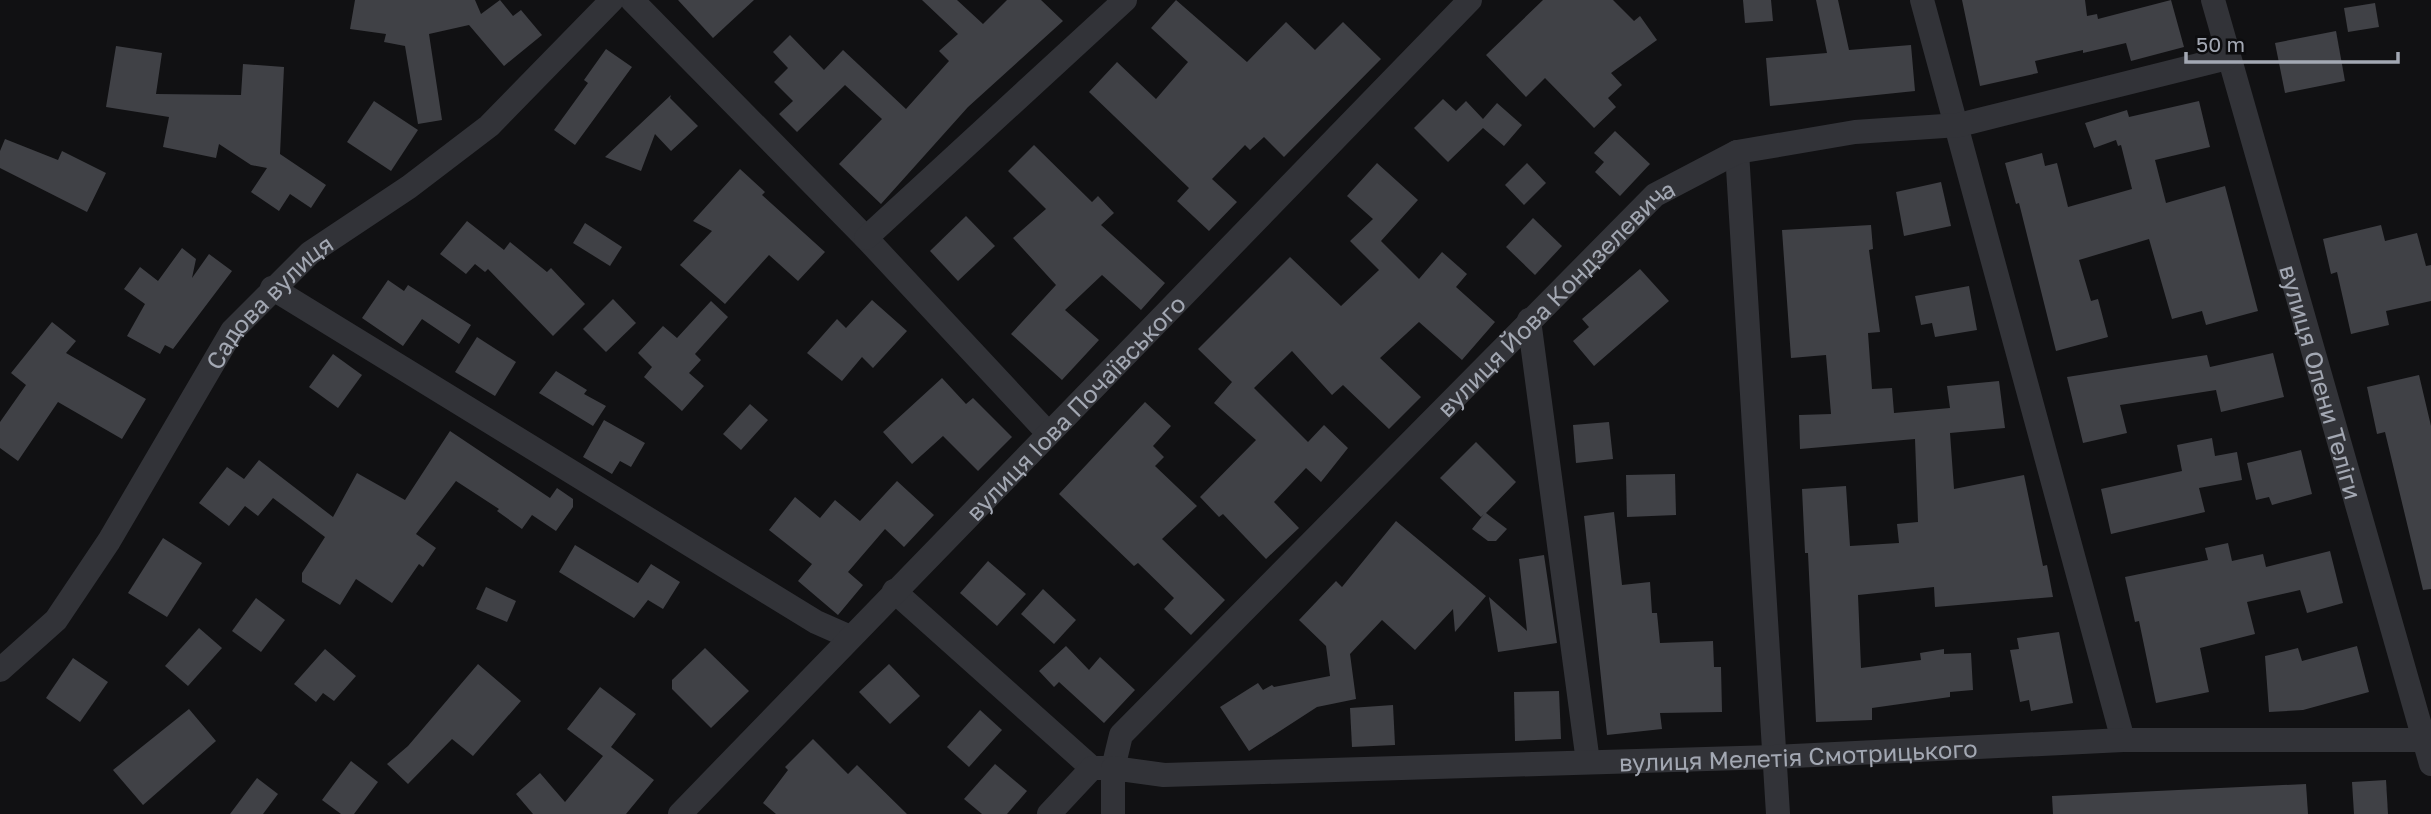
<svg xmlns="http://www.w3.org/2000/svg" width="2431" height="814" font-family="'Golos Text',sans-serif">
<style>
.building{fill:#404146}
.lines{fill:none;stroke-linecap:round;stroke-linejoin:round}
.street{stroke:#323338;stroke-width:24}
.labels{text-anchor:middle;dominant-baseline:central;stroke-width:5;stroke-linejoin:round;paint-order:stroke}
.street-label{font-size:24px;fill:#a3a8b3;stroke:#0c0c0e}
</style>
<rect width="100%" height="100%" fill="#111113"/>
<g class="building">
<polygon points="355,0 475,0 481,14 500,0 513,16 521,10 542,35 504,66 469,25 429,34 442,120 418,124 405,46 384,42 386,34 350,29"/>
<polygon points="678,0 754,0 713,38"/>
<polygon points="922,0 957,0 983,24 1007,0 1041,0 1063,21 968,107 881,204 839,164 882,119 845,85 797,132 779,114 793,101 774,82 788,68 773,52 790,35 824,70 843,50 906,109 949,61 939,51 958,34"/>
<polygon points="1176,0 1247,62 1286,22 1315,50 1343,22 1381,59 1284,157 1264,137 1250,150 1245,145 1212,179 1237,202 1209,231 1177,201 1189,188 1089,92 1117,62 1156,99 1188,62 1151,28"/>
<polygon points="1543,0 1613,0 1634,21 1640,16 1657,40 1611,73 1622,85 1608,98 1616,107 1594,128 1545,78 1526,97 1486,55"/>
<polygon points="1743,0 1771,0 1773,21 1745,23"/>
<polygon points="1816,0 1838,0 1849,50 1911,45 1915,91 1770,106 1766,58 1827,53"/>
<polygon points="1962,0 2085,0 2087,16 2097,14 2098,19 2171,0 2184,47 2131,61 2126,43 2083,53 2083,50 2035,61 2038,73 1980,86"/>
<polygon points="2375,3 2379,27 2348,32 2344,8"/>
<polygon points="2336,31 2345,81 2285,93 2275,43"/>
<polygon points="116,46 162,53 156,94 241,95 243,64 284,67 280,154 326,185 311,208 290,194 279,211 251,192 267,168 251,165 219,144 216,158 163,147 169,117 106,107"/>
<polygon points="606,49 632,67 575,145 554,130 588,83 584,80"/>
<polygon points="671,95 670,98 698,126 671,151 655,134 641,171 605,157"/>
<polygon points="1443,99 1456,111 1466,101 1483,119 1497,103 1522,125 1504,146 1483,128 1448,162 1414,128"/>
<polygon points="374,101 418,130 391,171 347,142"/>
<polygon points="2199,101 2210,147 2155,160 2166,203 2225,186 2258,311 2206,325 2202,311 2172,319 2149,239 2079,260 2091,301 2098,299 2108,337 2056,351 2019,203 2016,204 2005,163 2042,153 2045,166 2057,163 2068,207 2132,189 2121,145 2118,146 2116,140 2094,148 2085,123 2127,110 2129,117"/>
<polygon points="1615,131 1650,164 1620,196 1595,172 1604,162 1594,153"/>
<polygon points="5,139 58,160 62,151 106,173 87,212 0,168 0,151"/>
<polygon points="1034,145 1092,202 1098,196 1114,213 1101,225 1165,283 1141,310 1102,275 1065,310 1099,340 1062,380 1011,334 1056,285 1013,238 1046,209 1008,171"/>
<polygon points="1377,163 1418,200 1381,241 1419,279 1442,252 1467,274 1456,287 1495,322 1462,360 1419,322 1380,358 1421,397 1389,429 1343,385 1332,395 1292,351 1254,388 1308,442 1324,425 1348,448 1321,482 1306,468 1274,502 1299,528 1266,559 1223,514 1219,517 1200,497 1256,440 1214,403 1232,382 1198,349 1290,257 1341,306 1379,270 1350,241 1373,219 1347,196"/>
<polygon points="1527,163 1546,183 1524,205 1505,185"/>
<polygon points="740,169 765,192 762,195 825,252 798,281 769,255 725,304 680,265 712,231 693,221"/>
<polygon points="1941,182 1951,226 1904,236 1896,192"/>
<polygon points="966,216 995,246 958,281 930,251"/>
<polygon points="1533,218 1562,246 1535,275 1506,247"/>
<polygon points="467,221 504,250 510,242 547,272 551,268 585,304 553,336 488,269 485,272 475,264 466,274 440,254"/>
<polygon points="585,223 622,247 610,266 573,243"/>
<polygon points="1871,225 1873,249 1869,250 1880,332 1868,333 1872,389 1892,388 1894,413 1950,408 1947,386 1999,381 2005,428 1950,433 1954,489 2024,475 2043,566 2047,565 2053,597 1935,607 1934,587 1858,595 1861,668 1921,660 1920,653 1944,649 1944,654 1971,653 1973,690 1950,692 1950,697 1872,708 1872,720 1816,722 1808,553 1805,553 1802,489 1846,486 1850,546 1899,543 1897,524 1918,522 1915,439 1800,449 1799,415 1831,414 1826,355 1791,358 1782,230"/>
<polygon points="2381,225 2385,241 2417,233 2426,266 2431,265 2431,301 2386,311 2389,325 2351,334 2337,272 2331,274 2323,239"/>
<polygon points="182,248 196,259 192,278 209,254 232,271 173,349 165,345 160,354 127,336 145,304 124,289 140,267 158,281"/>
<polygon points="1640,269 1669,301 1594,366 1573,341 1589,327 1582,319"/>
<polygon points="388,280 404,291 408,285 471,325 459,344 422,319 403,346 362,318"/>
<polygon points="1969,286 1977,330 1935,337 1932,323 1921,325 1915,296"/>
<polygon points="613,299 636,323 606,352 583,329"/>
<polygon points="872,300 907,331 873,368 862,357 842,381 807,353 837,319 846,328"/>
<polygon points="711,301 728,317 695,354 701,360 689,373 704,386 682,411 644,377 652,367 638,353 663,326 677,338"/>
<polygon points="52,322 76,341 66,353 146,399 122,439 58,402 18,461 0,448 0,422 26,385 11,373"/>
<polygon points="477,337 516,362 495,396 455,372"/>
<polygon points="2273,353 2284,397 2221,412 2216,390 2120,405 2127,433 2083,443 2067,377 2207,355 2210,367"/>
<polygon points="333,354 362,375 338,408 309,387"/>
<polygon points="556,371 587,390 584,394 606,406 593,426 539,393"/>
<polygon points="2419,375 2431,426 2431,589 2423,590 2385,432 2377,434 2367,387"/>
<polygon points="942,378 966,404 973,398 1012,437 978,471 943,436 912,464 883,432"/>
<polygon points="1145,402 1171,426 1153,446 1164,457 1155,466 1197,506 1162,539 1225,600 1191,635 1164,609 1174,598 1138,563 1134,566 1059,494"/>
<polygon points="750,404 768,420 741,450 723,434"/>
<polygon points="604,420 645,443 631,467 620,461 612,474 583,457"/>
<polygon points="1609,422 1613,459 1576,463 1573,425"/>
<polygon points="450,431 550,498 557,488 573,499 573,507 556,531 532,515 522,529 497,511 499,509 456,481 416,534 436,548 423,567 419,564 392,603 356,579 340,605 302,582 302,573 325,537 273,498 258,516 245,506 229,526 199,503 227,467 244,479 259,460 333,517 357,473 405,500"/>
<polygon points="2212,438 2215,456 2237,452 2242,480 2199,488 2205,512 2111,534 2101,489 2182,471 2177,445"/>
<polygon points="1476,442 1516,482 1486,513 1507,529 1496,541 1488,541 1472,529 1484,514 1481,517 1440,478"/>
<polygon points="2301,450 2312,494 2272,505 2269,497 2256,500 2247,463"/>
<polygon points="1675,474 1676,515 1627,517 1626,475"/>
<polygon points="897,481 934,515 904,547 885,529 848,572 863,585 838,615 798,581 812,564 769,530 795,497 820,518 835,500 860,521"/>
<polygon points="1614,512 1622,585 1650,582 1652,613 1657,613 1660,643 1713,641 1714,667 1721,667 1722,712 1660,713 1662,729 1607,735 1584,516"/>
<polygon points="1396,521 1486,596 1455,632 1453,609 1415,650 1382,620 1350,654 1356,699 1317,707 1249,751 1220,707 1258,683 1263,690 1272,685 1274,687 1330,676 1326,646 1299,620 1336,581 1342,587"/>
<polygon points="163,538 202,563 167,617 128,593"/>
<polygon points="2228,543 2232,561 2263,554 2266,567 2330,551 2343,603 2307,613 2300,590 2247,602 2255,634 2200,648 2209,692 2156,703 2139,621 2135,622 2125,577 2208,560 2205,548"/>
<polygon points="575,545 638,583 651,564 680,582 663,609 648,600 634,618 559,572"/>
<polygon points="1544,555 1557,643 1498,652 1489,597 1527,631 1519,559"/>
<polygon points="988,561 1026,594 997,626 960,593"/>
<polygon points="486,587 516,601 507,622 476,609"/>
<polygon points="1043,589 1076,620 1054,644 1021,614"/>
<polygon points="256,598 285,620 261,652 232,631"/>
<polygon points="199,628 222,648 188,686 165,666"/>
<polygon points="2059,632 2073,703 2031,711 2029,700 2020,702 2010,650 2019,649 2017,638"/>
<polygon points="1066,646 1089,670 1100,657 1135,690 1104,723 1059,682 1054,687 1039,671"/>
<polygon points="2357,646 2369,692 2303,710 2269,712 2265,656 2298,648 2302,661"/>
<polygon points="705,648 749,691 711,728 672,689 672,680"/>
<polygon points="325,649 356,676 334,701 323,693 316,702 294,684"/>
<polygon points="73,658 108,682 80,722 46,698"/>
<polygon points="478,664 521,701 473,756 452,739 408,784 387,764 408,746"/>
<polygon points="889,664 920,696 890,724 859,692"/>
<polygon points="600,687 636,714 611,747 654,780 626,814 533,814 516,794 540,773 565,802 603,756 567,729"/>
<polygon points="1559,691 1561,739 1515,741 1514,692"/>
<polygon points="1393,705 1395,745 1352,747 1350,708"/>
<polygon points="189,709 216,741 143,805 113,770"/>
<polygon points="980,710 1002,730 969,767 947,747"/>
<polygon points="813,739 848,774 857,765 907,814 776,814 763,803 788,770 785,767"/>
<polygon points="351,761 378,782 354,814 341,814 322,800"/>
<polygon points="995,764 1027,791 1007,814 982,814 964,799"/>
<polygon points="257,778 278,794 263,814 230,814"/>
<polygon points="2386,780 2388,814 2354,814 2352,782"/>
<polygon points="2306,784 2308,814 2053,814 2052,796"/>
</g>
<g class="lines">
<g class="street">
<polyline points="632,0 866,238 1047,432"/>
<polyline points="1922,0 2123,740"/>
<path id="s1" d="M2213,0L2431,764"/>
<polyline points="1737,152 1778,814"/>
<polyline points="866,238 1125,0"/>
<polyline points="272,288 816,622 850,637"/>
<polyline points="1529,320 1588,762"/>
<polyline points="894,591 1092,768"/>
<path id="s2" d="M0,670L56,620L109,541L232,331L310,253L409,187L489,126L612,0"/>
<path id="s3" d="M680,814L1470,0"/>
<path id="s4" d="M1049,814L1092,768H1113L1121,735L1655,195L1737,152L1855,132L1959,125L2227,58"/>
<path id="s5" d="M1113,814V768L1164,775L1774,757L2123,740H2431"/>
</g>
</g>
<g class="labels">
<g class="street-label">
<text stroke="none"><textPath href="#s4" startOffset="735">вулиця Йова Кондзелевича</textPath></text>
<text stroke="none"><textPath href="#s2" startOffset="460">Садова вулиця</textPath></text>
<text stroke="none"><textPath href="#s1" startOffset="397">вулиця Олени Теліги</textPath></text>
<text stroke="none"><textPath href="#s3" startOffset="567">вулиця Іова Почаївського</textPath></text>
<text stroke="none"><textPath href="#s5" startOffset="732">вулиця Мелетія Смотрицького</textPath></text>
</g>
</g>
<path d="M2186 52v10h212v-10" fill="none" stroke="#a3a8b3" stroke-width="3.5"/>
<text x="2196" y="52" font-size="21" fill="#a3a8b3" stroke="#0c0c0e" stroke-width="5" paint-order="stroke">50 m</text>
</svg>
